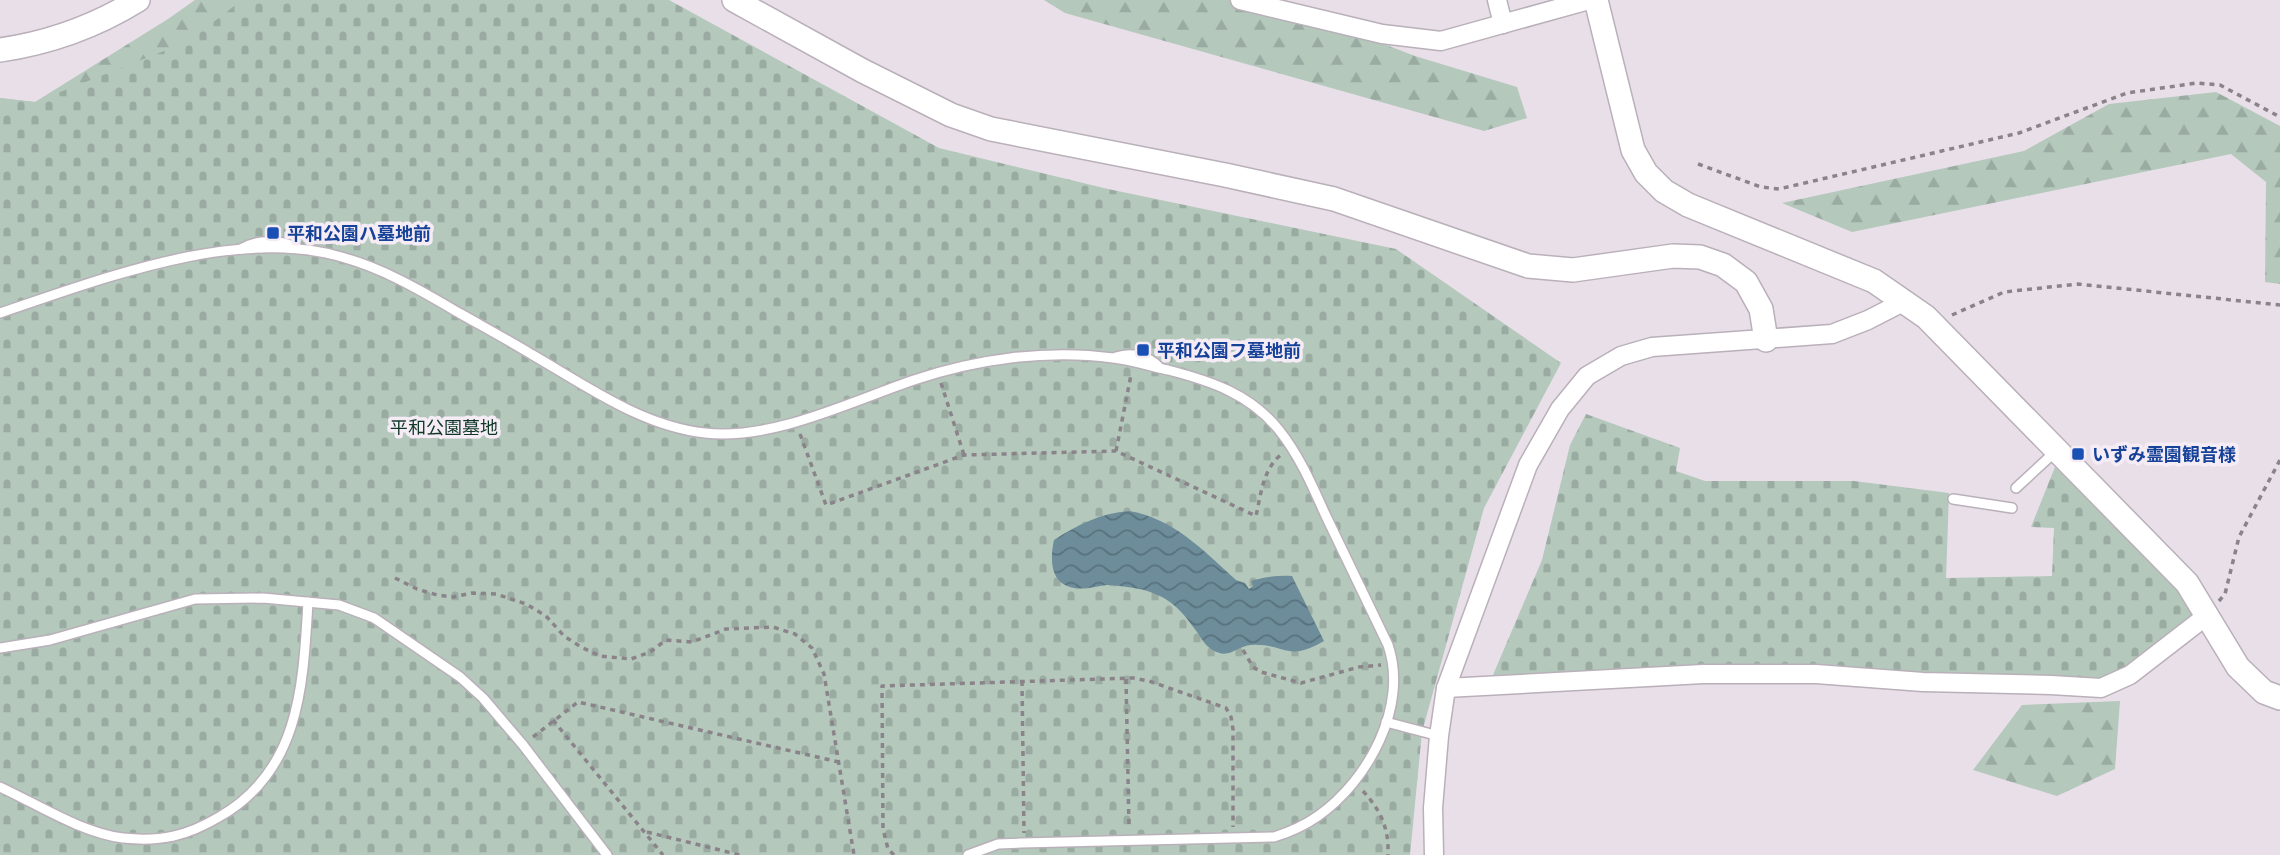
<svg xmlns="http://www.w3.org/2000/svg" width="2280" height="855" font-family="Commissioner,'Noto Sans JP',sans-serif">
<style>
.forest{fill:url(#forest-firs)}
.cemetery{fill:url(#cemetery-stones)}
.water{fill:url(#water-waves)}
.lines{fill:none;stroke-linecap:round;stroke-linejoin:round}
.service-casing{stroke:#b9b0b9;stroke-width:12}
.minor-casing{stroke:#b9b0b9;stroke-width:21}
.tertiary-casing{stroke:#b9b0b9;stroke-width:26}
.path{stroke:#8a838a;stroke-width:3.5;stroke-dasharray:5 5;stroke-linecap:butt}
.service{stroke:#fff;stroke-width:9}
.minor{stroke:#fff;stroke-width:18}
.tertiary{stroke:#fff;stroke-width:23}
.transit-dot{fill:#1a4fb4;stroke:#f6ecf6;stroke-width:2.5}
.labels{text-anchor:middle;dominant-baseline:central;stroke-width:7;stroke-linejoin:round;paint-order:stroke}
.transit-label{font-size:18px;font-weight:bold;fill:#164399;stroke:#f6ecf6;text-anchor:start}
.park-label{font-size:18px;fill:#0e3725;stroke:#f6ecf6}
</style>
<defs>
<pattern id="forest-firs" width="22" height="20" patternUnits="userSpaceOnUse" patternTransform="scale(1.75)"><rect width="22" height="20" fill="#b4c8bc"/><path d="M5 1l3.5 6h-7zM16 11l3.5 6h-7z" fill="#9aaba1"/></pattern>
<pattern id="cemetery-stones" width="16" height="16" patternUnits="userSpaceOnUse" patternTransform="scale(1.75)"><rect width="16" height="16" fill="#b4c8bc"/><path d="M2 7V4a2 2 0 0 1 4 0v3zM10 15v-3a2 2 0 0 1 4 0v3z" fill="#9aaba1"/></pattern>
<pattern id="water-waves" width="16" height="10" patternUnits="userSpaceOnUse" patternTransform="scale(1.75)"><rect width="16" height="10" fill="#6d8d9b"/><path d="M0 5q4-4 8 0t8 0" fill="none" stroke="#58727d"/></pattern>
</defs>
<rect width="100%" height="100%" fill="#e9dfe9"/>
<g class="forest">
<polygon points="195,0 282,0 0,155 0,98 35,102 168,19"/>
<polygon points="1044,0 1270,0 1415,56 1517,87 1527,118 1484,131 1065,13"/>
<polygon points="2216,92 2280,126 2280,284 2265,282 2266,182 2231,154 1852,232 1782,203 2024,151 2109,104"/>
<polygon points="2120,701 2115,769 2057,796 1973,770 2022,705"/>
</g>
<g class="cemetery">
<polygon points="242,0 669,0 939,148 1108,189 1396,249 1561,363 1484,508 1422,732 1410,855 0,855 0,98 35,102 189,41"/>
<polygon points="1586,414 1680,448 1676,471 1705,481 1854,481 1949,493 1946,578 2052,576 2054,528 2031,527 2055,467 2160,566 2196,615 2140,662 2096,680 1919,678 1824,668 1493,675 1542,560 1570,445"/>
</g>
<path class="water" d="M1129,511C1173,518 1204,551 1236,580L1245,583L1249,589L1253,586L1251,581C1265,577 1277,575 1292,576L1324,641C1286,663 1285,643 1251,645C1236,646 1229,661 1211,649C1205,645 1201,638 1197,632C1181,610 1171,598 1144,590C1137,588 1114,585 1107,585C1092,587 1079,592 1065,585C1049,577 1051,554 1054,540C1077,525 1101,513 1129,511Z"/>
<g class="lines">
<defs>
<g id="service">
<path d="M241,249C258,239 279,239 297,248"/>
<path d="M0,313C102,279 239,225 345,258C387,270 423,292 461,314C484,327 508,340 531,354C585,385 641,426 705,433C772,441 852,401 914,380C977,359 1047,349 1113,358C1131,360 1150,366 1168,370C1211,381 1250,394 1279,430C1299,455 1312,485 1325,514C1346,558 1367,601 1388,645C1409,706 1368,781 1318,816C1304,826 1290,832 1274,837L1021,843L998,844L968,855"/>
<path d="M1116,357C1131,352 1148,355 1160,368"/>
<polyline points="2016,488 2056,451"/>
<polyline points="1953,499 2012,508"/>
<polyline points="0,648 50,640 195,599 263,598 339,605 374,618 460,677 483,698 523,745 607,855"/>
<polyline points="1386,722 1439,736"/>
<path d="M0,787C37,804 82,833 123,838C161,842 187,836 219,817C300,771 303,686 308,602"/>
</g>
<g id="minor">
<polyline points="1240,0 1382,34 1441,41 1589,0"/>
<polyline points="1497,0 1503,24"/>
<polyline points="1446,688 1703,674 1816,674 1923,682 2051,685 2101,688 2130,675 2205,617"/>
<polyline points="1434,855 1433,808 1439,736 1446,688 1528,465 1560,409 1587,376 1621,356 1652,347 1832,334 1868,320 1905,301"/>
</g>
<g id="tertiary">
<polyline points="734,0 863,71 951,115 991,129 1225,175 1334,199 1528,266 1573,270 1673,256 1700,257 1723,265 1746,282 1761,309 1766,340"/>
<polyline points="1596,0 1633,150 1646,173 1664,191 1688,205 1874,281 1926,317 2187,583 2238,667 2264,692 2280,698"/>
<path d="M0,50C49,43 96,26 138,0"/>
</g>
</defs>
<use href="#service" class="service-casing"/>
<use href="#minor" class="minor-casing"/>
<use href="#tertiary" class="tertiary-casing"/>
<g class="path">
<polyline points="1698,164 1761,187 1779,189 2019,133 2127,93 2197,83 2220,85 2280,117"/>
<polyline points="1952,315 2004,292 2078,284 2280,305"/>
<polyline points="941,383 964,455"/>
<path d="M800,434L826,505L964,455L1116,451L1256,516C1261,494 1263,468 1282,454"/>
<polyline points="1116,451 1131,375"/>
<polyline points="395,578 417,589 437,595 453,597 472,593 496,594 526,604 546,616 564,636 581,647 600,656 631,659 650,652 666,640 692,642 726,629 773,627 795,634 812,648 824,674 854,855"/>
<polyline points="2219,601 2225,594 2239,537 2280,460"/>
<polyline points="1243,650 1253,667 1261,672 1301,683 1359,667 1381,665"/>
<polyline points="1126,679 1129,827"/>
<polyline points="1022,681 1024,833"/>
<polyline points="553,720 663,855"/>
<polyline points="533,737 578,702 839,762"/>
<path d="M1363,791C1381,811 1389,828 1388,855"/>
<polyline points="647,832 740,855"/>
<polyline points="894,855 888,849 883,829 882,686 1133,678 1149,681 1226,708 1231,717 1233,729 1233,827"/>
</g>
<use href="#service" class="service"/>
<use href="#minor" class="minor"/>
<use href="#tertiary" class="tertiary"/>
</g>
<g class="transit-dot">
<rect x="266" y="226" width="14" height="14" rx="3.5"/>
<rect x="1136" y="343" width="14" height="14" rx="3.5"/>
<rect x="2071" y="447" width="14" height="14" rx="3.5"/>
</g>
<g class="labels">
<g class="transit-label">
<text x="287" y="233">平和公園ハ墓地前</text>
<text x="1157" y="350">平和公園フ墓地前</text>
<text x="2092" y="454">いずみ霊園観音様</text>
</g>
<g class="park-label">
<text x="444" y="427">平和公園墓地</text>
</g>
</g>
</svg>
